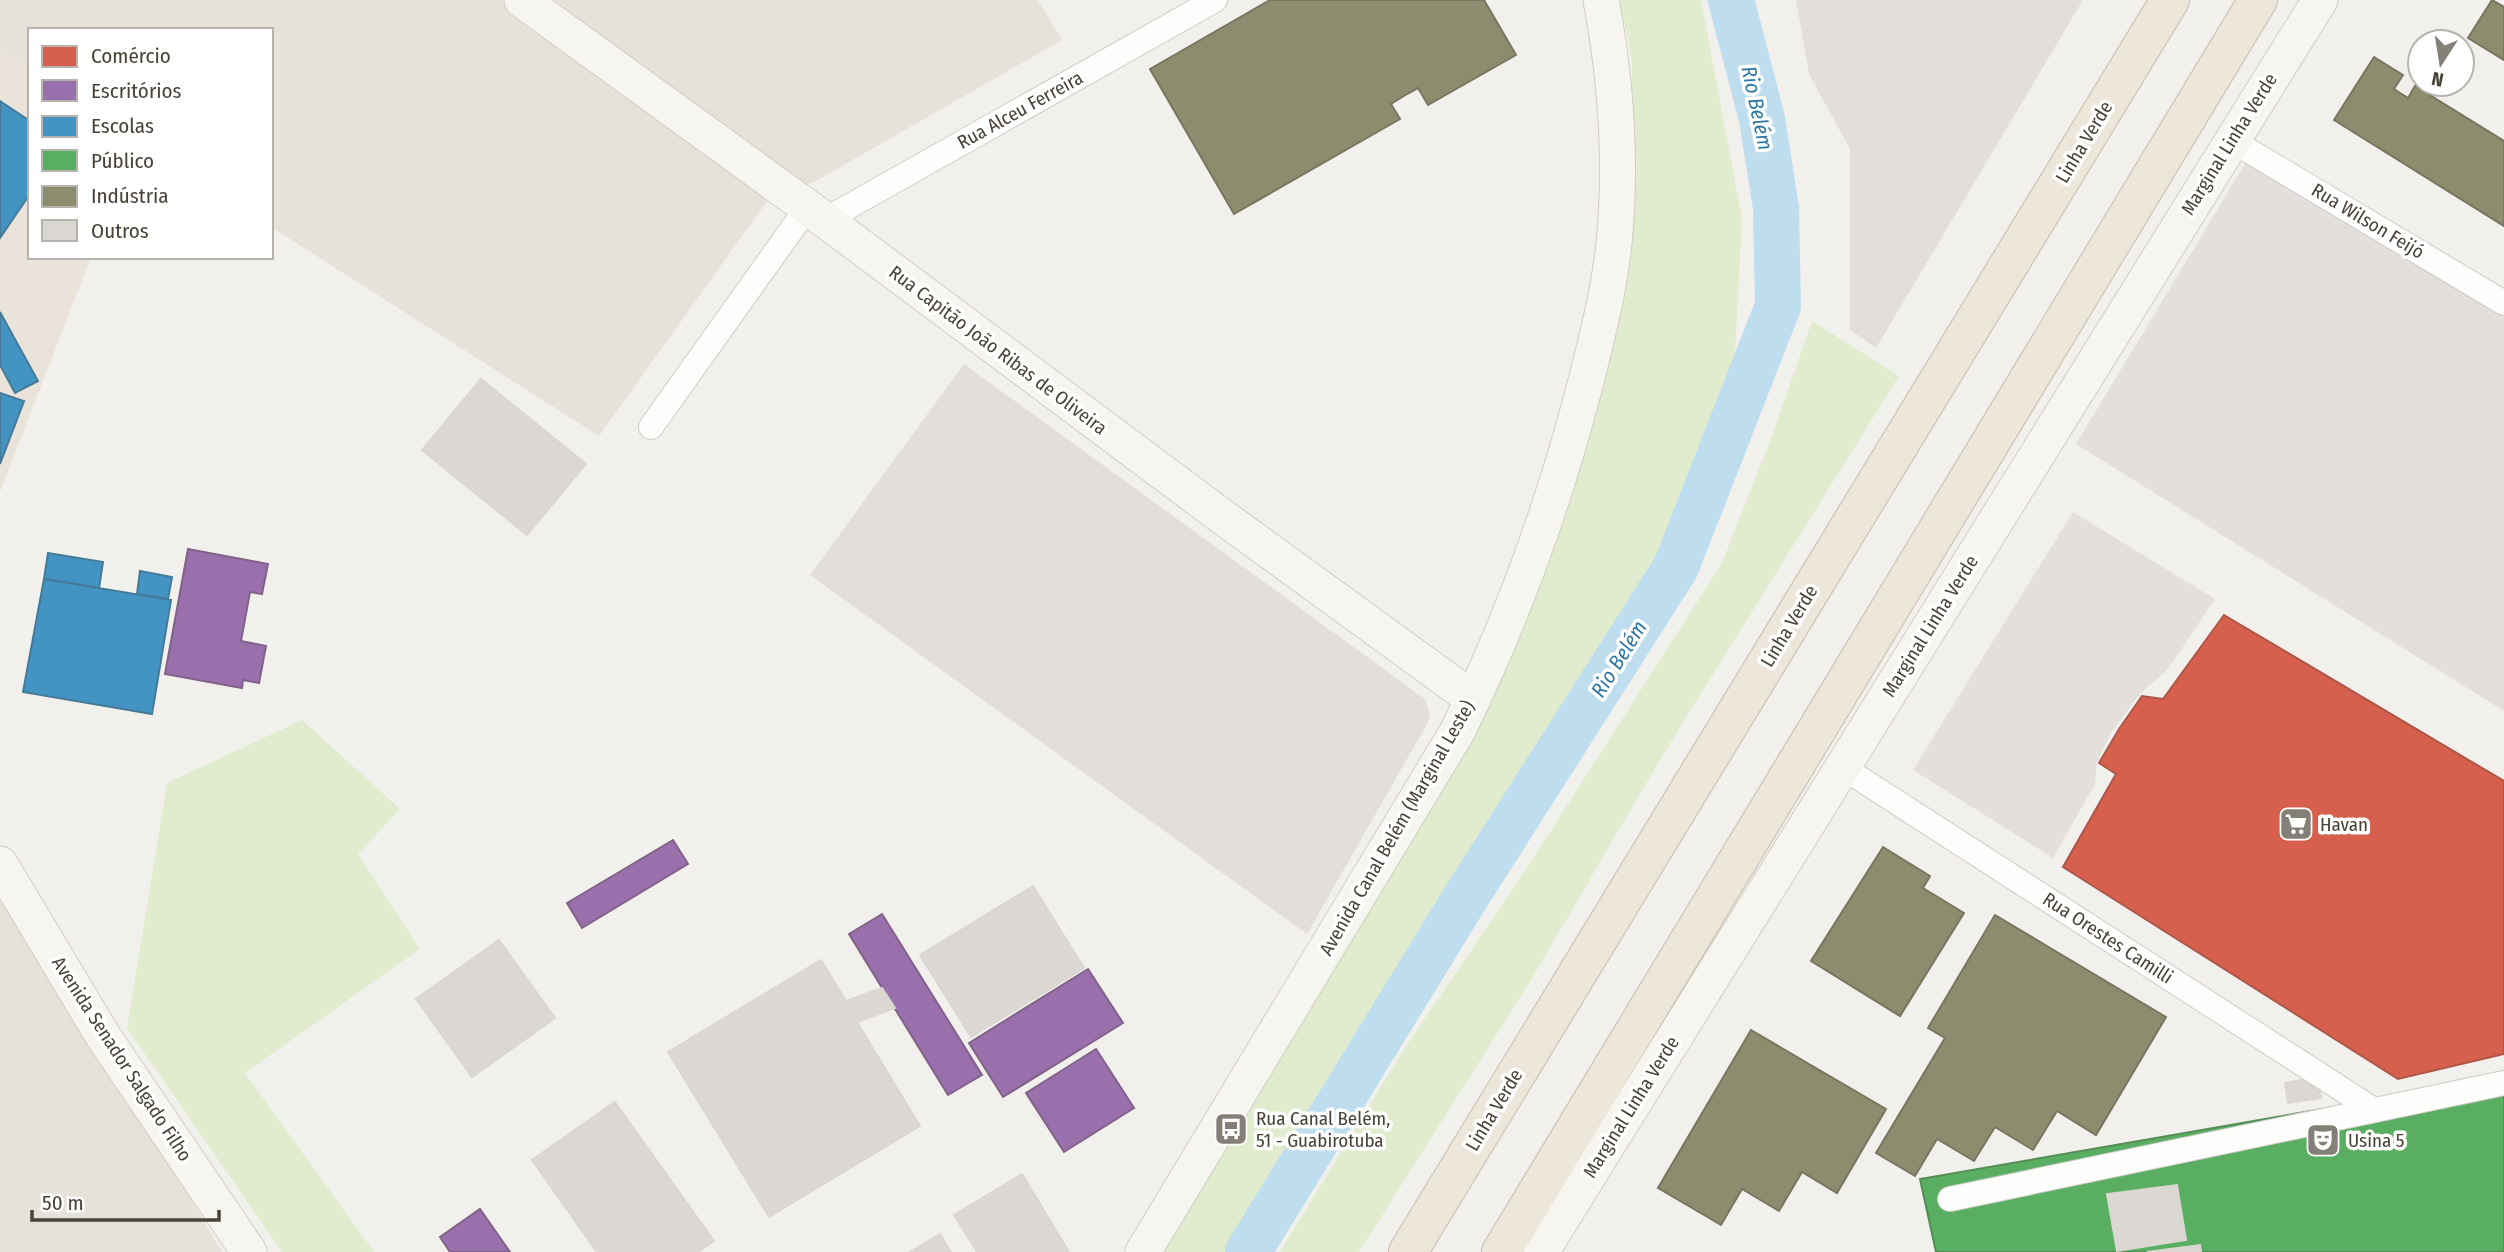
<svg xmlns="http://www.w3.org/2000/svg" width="2504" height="1252" font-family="'Fira Sans Condensed',sans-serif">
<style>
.residential{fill:#e6e2da}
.industrial{fill:#e2dfdb}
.education{fill:#e9e3d9}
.green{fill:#e1ecce}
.parking{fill:#e2dfdc}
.shops{fill:#d6604d;stroke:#ac5747;stroke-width:2}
.offices{fill:#9970ab;stroke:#816288;stroke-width:2}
.schools{fill:#4393c3;stroke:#457b99;stroke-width:2}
.public{fill:#5aae61;stroke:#558e55;stroke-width:2}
.industry{fill:#8c8c6e;stroke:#78765e;stroke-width:2}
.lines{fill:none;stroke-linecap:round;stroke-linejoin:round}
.river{stroke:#bedeef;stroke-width:46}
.building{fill:#dbd8d4;stroke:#dad7d3;stroke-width:2}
.street-casing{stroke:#cfccc9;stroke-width:26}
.secondary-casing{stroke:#d1cdc4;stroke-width:37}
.highway-casing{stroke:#c9bca9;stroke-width:40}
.street{stroke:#fdfdfc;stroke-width:24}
.secondary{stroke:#f7f5f0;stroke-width:35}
.highway{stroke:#ece6db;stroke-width:38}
.labels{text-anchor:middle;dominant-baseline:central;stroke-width:7;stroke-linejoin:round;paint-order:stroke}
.street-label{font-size:19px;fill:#494238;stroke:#fff}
.poi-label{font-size:19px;fill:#494238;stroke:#fff;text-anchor:start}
.water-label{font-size:21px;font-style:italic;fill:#2e78a5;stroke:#fff}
</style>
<rect width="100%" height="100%" fill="#f2f0ed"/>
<g class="residential">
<polygon points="0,0 1038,0 1062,40 814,182 770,197 599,436 271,227 271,30 30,30 30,74 0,55"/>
<polygon points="0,876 222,1252 0,1252"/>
</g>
<g class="industrial">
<polygon points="1796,0 2083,0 1876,348 1850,330 1850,149 1809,74"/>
<polygon points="964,364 1425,699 1430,715 1427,724 1307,934 810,575"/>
</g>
<polygon class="education" points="0,46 30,66 30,257 91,257 0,492"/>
<g class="green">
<polygon points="1620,0 1701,0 1742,219 1734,372 1665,560 1493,834 1236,1252 1162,1252 1491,701 1519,640 1549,558 1632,167 1632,62"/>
<polygon points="1812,321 1899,376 1664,753 1528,985 1359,1252 1280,1252 1404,1049 1527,868 1722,563 1772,436"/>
<polygon points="302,720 400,809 358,854 420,949 245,1073 374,1252 282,1252 127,1028 167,783"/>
</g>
<g class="parking">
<polygon points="2246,162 2504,316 2504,711 2076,444"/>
<polygon points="2073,512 2215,599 2168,669 2140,694 2113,730 2097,762 2095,784 2053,858 1913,770"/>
</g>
<polygon class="shops" points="2224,615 2504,781 2504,1054 2398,1079 2063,867 2116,774 2099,763 2119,729 2142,696 2163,699"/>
<g class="offices">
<polygon points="188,549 268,564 262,594 250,592 241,641 266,646 259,683 243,680 242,688 165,674"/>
<polygon points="673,840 688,864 582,928 567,903"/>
<polygon points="882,914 982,1075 948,1095 849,934"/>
<polygon points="1088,969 1123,1023 1003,1097 969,1043"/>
<polygon points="1096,1049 1134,1108 1064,1152 1026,1093"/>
<polygon points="480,1209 510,1252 450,1252 440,1237"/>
</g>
<g class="schools">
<polygon points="0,101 30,121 30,194 0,238"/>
<polygon points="0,312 38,381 15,393 0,365"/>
<polygon points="0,393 24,401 0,464"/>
<polygon points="48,553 103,562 99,588 44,579"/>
<polygon points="140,571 172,577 168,599 137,594"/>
<polygon points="44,579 171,600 152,714 23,692"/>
</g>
<polygon class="public" points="2504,1074 2504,1252 1936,1252 1920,1179 2363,1102"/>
<g class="industry">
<polygon points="1270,0 1484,0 1516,55 1428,105 1418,88 1407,94 1391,104 1400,119 1234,214 1150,69"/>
<polygon points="2492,0 2504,7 2504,60 2468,38"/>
<polygon points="2374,57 2403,75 2394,89 2408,98 2415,86 2504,141 2504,226 2334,120"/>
<polygon points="1883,847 1930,876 1923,888 1964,913 1900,1016 1811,961"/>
<polygon points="1995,915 2166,1017 2096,1135 2057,1111 2033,1150 1995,1127 1974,1161 1937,1139 1915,1176 1876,1153 1945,1038 1928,1028"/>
<polygon points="1751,1030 1886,1109 1837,1193 1802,1172 1779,1211 1742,1189 1721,1225 1658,1188"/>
</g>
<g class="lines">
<polyline class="river" points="1248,1252 1464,900 1676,567 1778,306 1776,208 1762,119 1731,0"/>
</g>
<g class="building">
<polygon points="481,379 586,464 527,535 422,450"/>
<polygon points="1033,886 1084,968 971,1037 920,955"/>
<polygon points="499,940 555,1018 472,1077 416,999"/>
<polygon points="821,960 846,1001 882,988 895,1008 857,1022 920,1126 769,1217 668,1052"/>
<polygon points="2317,1077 2321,1098 2288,1103 2285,1083"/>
<polygon points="615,1102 714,1241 698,1252 597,1252 532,1160"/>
<polygon points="1022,1174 1069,1252 977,1252 954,1215"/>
<polygon points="2177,1185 2186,1240 2117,1251 2107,1194"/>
<polygon points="940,1234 951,1252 910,1252"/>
<polygon points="2200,1245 2201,1252 2147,1252"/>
</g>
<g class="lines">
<defs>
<g id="street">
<polyline points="2231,140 2504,303"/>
<polyline points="825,220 1215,0"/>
<polyline points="651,427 807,208"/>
<polyline points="1842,767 2374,1110"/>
<polyline points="1950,1199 2504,1083"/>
</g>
<g id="secondary">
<polyline points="522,0 825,220 1220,515 1473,699"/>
<polyline points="0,864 103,1036 249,1252"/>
<path d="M1143,1252L1457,732C1511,623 1553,507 1584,389C1596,341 1609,293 1614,243C1622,162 1616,80 1601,0"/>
<polyline points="1541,1252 2320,0"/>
</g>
<g id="highway">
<polyline points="1408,1252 2170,0"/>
<polyline points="1501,1252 2258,0"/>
</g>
</defs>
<use href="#street" class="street-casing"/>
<use href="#secondary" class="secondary-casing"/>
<use href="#highway" class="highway-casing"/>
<use href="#street" class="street"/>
<use href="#secondary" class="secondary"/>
<use href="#highway" class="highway"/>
</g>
<defs>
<symbol id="supermarket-square" viewBox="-11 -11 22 22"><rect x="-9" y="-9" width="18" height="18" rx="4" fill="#847f77" stroke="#fff"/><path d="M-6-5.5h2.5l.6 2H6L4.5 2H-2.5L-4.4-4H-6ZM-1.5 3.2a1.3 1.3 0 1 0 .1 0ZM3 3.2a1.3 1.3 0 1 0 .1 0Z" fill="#fff"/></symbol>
<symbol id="bus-square" viewBox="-11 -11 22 22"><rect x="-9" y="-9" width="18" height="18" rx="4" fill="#847f77" stroke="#fff"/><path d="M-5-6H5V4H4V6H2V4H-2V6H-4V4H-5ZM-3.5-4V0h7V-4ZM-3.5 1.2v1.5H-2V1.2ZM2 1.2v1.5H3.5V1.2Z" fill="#fff"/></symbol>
<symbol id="theatre-square" viewBox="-11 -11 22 22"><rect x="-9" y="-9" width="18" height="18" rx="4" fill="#847f77" stroke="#fff"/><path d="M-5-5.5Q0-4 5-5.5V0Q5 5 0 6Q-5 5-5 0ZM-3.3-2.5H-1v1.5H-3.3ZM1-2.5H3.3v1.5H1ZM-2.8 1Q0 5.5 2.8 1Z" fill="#fff"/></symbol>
</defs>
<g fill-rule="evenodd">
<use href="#supermarket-square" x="2277" y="805" width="38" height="38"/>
<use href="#bus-square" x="1212" y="1110" width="38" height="38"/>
<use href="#theatre-square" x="2304" y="1121" width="38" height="38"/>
</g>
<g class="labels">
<g class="street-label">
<text transform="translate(1020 110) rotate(-29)">Rua Alceu Ferreira</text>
<text transform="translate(2084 142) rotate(-59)">Linha Verde</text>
<text transform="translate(2229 144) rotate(-58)">Marginal Linha Verde</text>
<text transform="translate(2368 221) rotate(31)">Rua Wilson Feijó</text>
<text transform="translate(998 350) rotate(37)">Rua Capitão João Ribas de Oliveira</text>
<text transform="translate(1789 626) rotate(-59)">Linha Verde</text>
<text transform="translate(1930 626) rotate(-58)">Marginal Linha Verde</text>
<text transform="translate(1397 828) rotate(-60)">Avenida Canal Belém (Marginal Leste)</text>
<text transform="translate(2108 938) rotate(33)">Rua Orestes Camilli</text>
<text transform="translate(122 1059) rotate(57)">Avenida Senador Salgado Filho</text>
<text transform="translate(1631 1107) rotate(-58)">Marginal Linha Verde</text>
<text transform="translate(1494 1110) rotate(-59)">Linha Verde</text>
</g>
<g class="poi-label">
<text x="2320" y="824">Havan</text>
<text x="1256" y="1118">Rua Canal Belém,<tspan x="1256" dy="22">51 - Guabirotuba</tspan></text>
<text x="2348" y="1140">Usina 5</text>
</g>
<g class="water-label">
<text transform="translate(1757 108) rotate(78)">Rio Belém</text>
<text transform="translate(1619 659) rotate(-58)">Rio Belém</text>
</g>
</g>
<rect x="28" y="28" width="245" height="231" fill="#ffffff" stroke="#b6b3af" stroke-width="2"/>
<rect x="42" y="46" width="35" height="21" fill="#d6604d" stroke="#b6b3af" stroke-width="2"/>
<text x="91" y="63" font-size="21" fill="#494238">Comércio</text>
<rect x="42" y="80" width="35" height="21" fill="#9970ab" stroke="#b6b3af" stroke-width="2"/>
<text x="91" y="98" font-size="21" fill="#494238">Escritórios</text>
<rect x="42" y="116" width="35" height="21" fill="#4393c3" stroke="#b6b3af" stroke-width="2"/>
<text x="91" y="133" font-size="21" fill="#494238">Escolas</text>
<rect x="42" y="150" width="35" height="21" fill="#5aae61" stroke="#b6b3af" stroke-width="2"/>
<text x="91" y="168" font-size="21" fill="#494238">Público</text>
<rect x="42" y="186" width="35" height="21" fill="#8c8c6e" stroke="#b6b3af" stroke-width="2"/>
<text x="91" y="203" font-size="21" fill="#494238">Indústria</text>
<rect x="42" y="220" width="35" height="21" fill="#dbd8d4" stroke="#b6b3af" stroke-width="2"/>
<text x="91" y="238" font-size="21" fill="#494238">Outros</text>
<g transform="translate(2441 63) rotate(192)"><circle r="33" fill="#ffffff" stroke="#b6b3af" stroke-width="2"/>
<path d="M0-5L12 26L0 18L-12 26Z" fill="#847f77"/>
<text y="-10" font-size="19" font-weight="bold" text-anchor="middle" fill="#494238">N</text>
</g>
<path d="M32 1210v10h187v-10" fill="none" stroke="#494238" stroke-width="3.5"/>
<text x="42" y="1210" font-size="21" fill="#494238" stroke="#ffffff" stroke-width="5" paint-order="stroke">50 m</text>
</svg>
